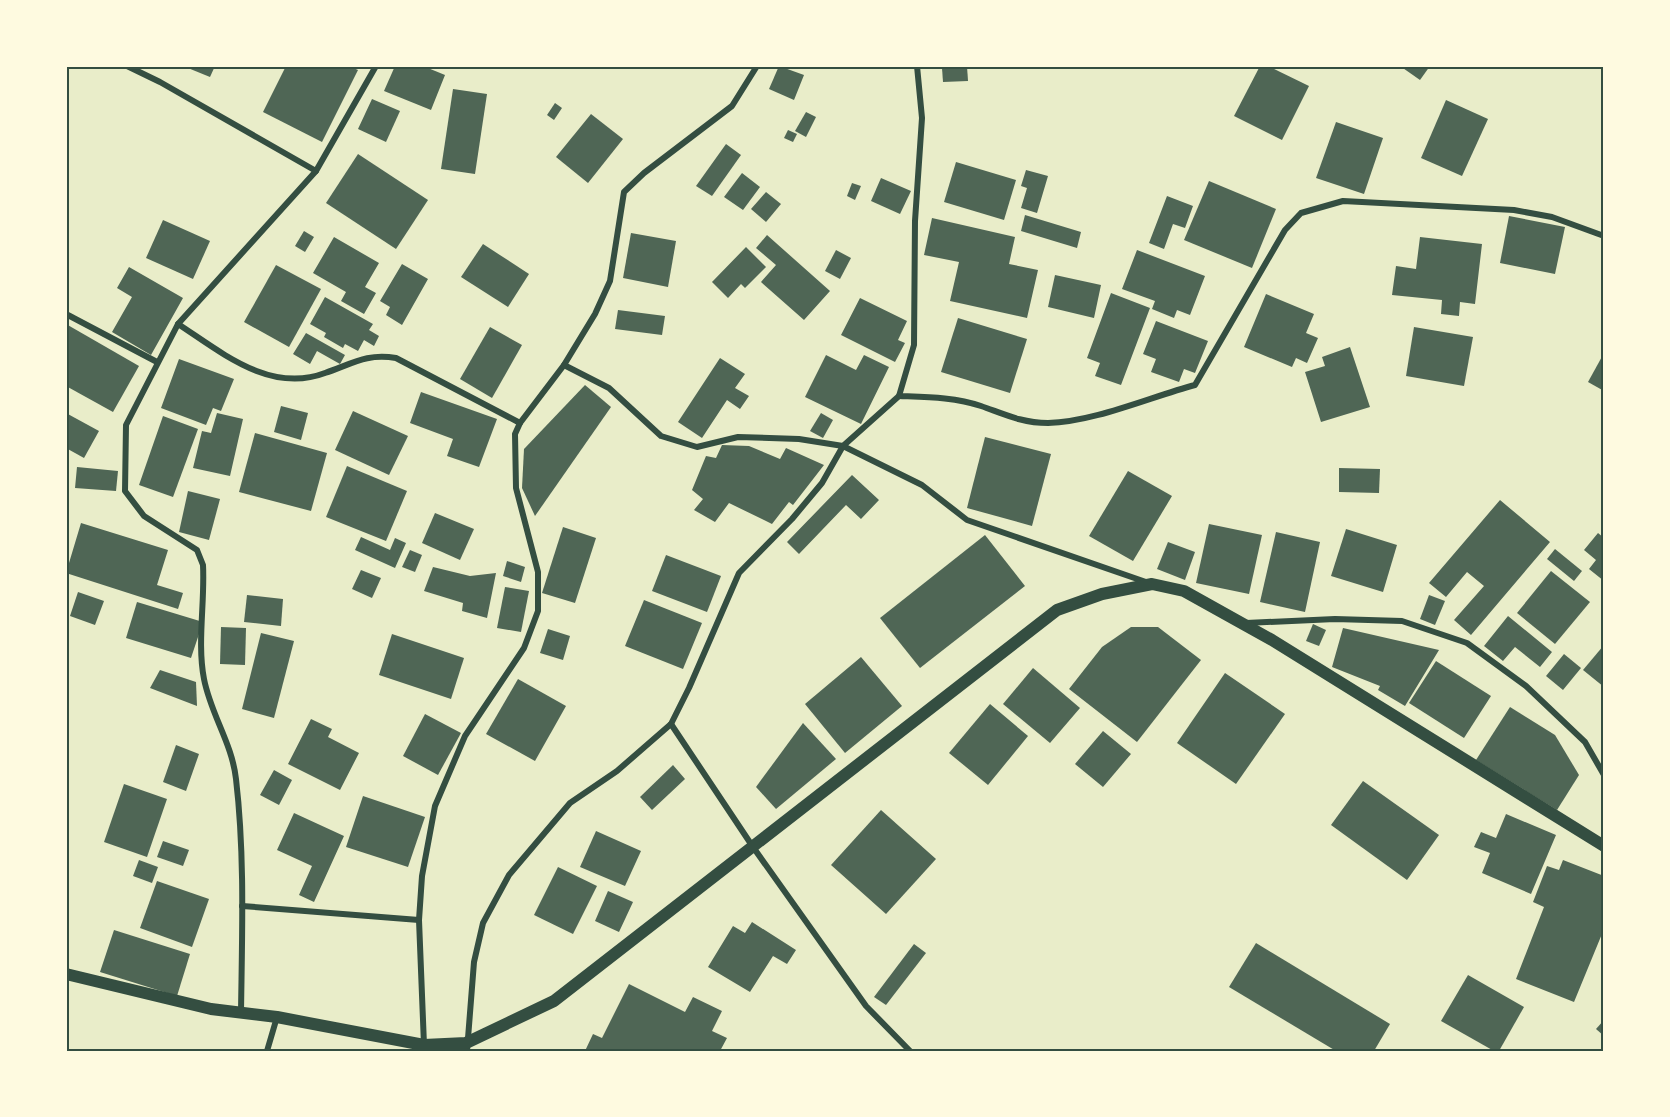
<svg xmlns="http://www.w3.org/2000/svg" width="1670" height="1117" font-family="'Noto Sans',sans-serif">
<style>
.building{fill:#4f6655}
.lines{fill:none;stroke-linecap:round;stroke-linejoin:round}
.minor{stroke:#344e41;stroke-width:6}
.secondary{stroke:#344e41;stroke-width:12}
.neatline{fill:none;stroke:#344e41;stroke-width:2}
</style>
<rect width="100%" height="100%" fill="#e9edc9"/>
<g class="building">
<polygon points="183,66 215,66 210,77"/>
<polygon points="286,66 349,66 358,70 322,142 263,112"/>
<polygon points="395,66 423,66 445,75 431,110 384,91"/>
<polygon points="779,66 804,75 794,100 769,89"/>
<polygon points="967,66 968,81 943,82 942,68"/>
<polygon points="1260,66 1268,66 1309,86 1282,140 1234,116"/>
<polygon points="1400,66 1430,66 1420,80"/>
<polygon points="453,89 487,94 475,174 441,169"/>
<polygon points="372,99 400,111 386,142 358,129"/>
<polygon points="1446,100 1488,119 1462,176 1421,158"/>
<polygon points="555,103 562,108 554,120 547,115"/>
<polygon points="806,112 816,117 806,137 795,131"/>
<polygon points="591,114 623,139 588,183 556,157"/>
<polygon points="1336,122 1383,138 1364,194 1316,178"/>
<polygon points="788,130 797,134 793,142 784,138"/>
<polygon points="726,144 741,155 712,196 696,186"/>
<polygon points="358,154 428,200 396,249 326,203"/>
<polygon points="956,162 1016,180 1004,220 944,202"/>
<polygon points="1026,170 1048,176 1037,213 1021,208 1027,188 1021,186"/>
<polygon points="742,173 760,187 743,210 724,197"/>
<polygon points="881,178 911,191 900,214 871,201"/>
<polygon points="1209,181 1276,209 1252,268 1184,240"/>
<polygon points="852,183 861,186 855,200 847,196"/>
<polygon points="766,192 781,204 766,222 751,209"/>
<polygon points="1167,196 1193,206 1185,228 1173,224 1164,249 1149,243"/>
<polygon points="1025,215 1081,232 1077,248 1021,231"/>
<polygon points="1509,216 1565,227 1555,274 1500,263"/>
<polygon points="932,218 1015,237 1009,264 1038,270 1027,318 950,301 959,262 924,255"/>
<polygon points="163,220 210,241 193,279 146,258"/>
<polygon points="304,231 314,237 305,252 295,246"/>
<polygon points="631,233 676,241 668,287 623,278"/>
<polygon points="767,235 830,291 804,320 761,282 776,265 756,248"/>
<polygon points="334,237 379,263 365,287 376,293 364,314 341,301 346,292 313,273"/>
<polygon points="1420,237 1482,244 1475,304 1460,302 1459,316 1441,314 1442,300 1392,295 1396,266 1416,269"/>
<polygon points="483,244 529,274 508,307 461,277"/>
<polygon points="746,247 766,267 745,288 741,284 728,298 712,282"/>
<polygon points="836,250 851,258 840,279 825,271"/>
<polygon points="1137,250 1205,276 1190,315 1177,310 1174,318 1152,309 1155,301 1122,289"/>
<polygon points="402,264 428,279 402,325 386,315 390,307 380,301"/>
<polygon points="276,265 321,289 289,347 244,322"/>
<polygon points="129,267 183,298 151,355 112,332 132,297 117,288"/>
<polygon points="1055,275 1101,285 1094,318 1048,307"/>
<polygon points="1111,293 1150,308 1121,385 1095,376 1100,363 1087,358"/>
<polygon points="1266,294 1314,314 1306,333 1318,338 1307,363 1296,358 1292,367 1244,347"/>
<polygon points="325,297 373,324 369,330 379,336 374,346 364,340 358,351 345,344 343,348 324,337 326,333 310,324"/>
<polygon points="860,298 907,321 898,340 905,343 895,362 841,335"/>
<polygon points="618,310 665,316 662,335 615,329"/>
<polygon points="958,318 1027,339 1010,393 941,372"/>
<polygon points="1156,321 1208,341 1195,373 1184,369 1179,382 1151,372 1156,359 1143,354"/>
<polygon points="66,324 139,366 113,412 66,386"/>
<polygon points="490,327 522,345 492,398 460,379"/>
<polygon points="1414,327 1473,337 1464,386 1406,376"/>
<polygon points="306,333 345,355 340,364 317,351 310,364 293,354"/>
<polygon points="1350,347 1370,407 1321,422 1305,372 1325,366 1322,357"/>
<polygon points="1604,353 1604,391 1588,382"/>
<polygon points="826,355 856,370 864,355 889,367 861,424 805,397"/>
<polygon points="720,358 745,374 735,388 749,396 740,409 727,400 702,438 678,422"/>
<polygon points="179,359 234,379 221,411 213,408 206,425 161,408"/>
<polygon points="585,385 611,407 535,516 522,488 524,449"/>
<polygon points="421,392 497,419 479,467 447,456 453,439 410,423"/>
<polygon points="281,406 308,413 301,440 274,432"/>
<polygon points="353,411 408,436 389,475 335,450"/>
<polygon points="66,413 99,431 84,458 66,448"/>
<polygon points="217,413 243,419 230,476 193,468 202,431 211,433"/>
<polygon points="821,413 833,420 823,438 810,431"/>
<polygon points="163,416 198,429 173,497 139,485"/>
<polygon points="255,433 327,453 311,511 239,492"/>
<polygon points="985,437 1051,454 1032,526 967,508"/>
<polygon points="722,445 749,446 780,459 786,448 824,465 793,505 789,502 772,524 729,503 715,522 694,510 703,499 692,490 706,456 716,458"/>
<polygon points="347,466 407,491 386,541 326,517"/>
<polygon points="77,467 118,471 116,491 75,488"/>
<polygon points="1339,468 1380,469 1379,493 1339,492"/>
<polygon points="1128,471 1172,496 1133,561 1089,536"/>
<polygon points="852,475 879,500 861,519 846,505 799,554 787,542"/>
<polygon points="188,491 220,499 209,540 179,532"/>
<polygon points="1500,500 1550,542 1471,635 1454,620 1484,586 1467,572 1446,597 1429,583"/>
<polygon points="435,513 474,529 460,560 422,543"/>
<polygon points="81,523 168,550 157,585 183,593 178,609 66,573"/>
<polygon points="1209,524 1262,535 1249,594 1196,583"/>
<polygon points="563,527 596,538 575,603 542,593"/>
<polygon points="1346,529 1397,545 1383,592 1331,576"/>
<polygon points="1276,532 1320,542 1305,612 1260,602"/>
<polygon points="1598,533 1604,538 1604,581 1589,569 1596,560 1584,550"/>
<polygon points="985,535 1025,586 920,668 880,618"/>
<polygon points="361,537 390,550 395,538 406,543 395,568 355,550"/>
<polygon points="1168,542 1195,552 1185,580 1157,569"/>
<polygon points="1555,549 1582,571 1574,581 1547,559"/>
<polygon points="410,550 422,555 415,572 402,567"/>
<polygon points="666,555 721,576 707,612 652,591"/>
<polygon points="507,561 525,567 521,582 503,576"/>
<polygon points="433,567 470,576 496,573 487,618 462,611 463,603 424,591"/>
<polygon points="361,570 381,578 372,598 352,589"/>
<polygon points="1551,571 1590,602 1555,644 1517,613"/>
<polygon points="505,587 529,591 521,632 497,628"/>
<polygon points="78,592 104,601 95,625 70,616"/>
<polygon points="247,595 283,599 281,626 244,622"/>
<polygon points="1429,595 1445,601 1435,625 1420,619"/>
<polygon points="644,600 702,623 683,669 625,646"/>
<polygon points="137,602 203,622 191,658 126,638"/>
<polygon points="1508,616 1552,652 1540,667 1515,647 1503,661 1484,646"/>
<polygon points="1313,624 1326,630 1319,646 1306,641"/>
<polygon points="221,627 246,628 245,665 220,664"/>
<polygon points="1131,627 1158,627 1201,660 1137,742 1069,689 1102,647"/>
<polygon points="1343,628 1439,650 1405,706 1378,690 1380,686 1332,667"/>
<polygon points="548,629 570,636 563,660 540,653"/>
<polygon points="261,633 294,641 274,718 242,709"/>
<polygon points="392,634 464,658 451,699 379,675"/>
<polygon points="1604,645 1604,687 1583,670"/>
<polygon points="1564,654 1581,668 1563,690 1546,676"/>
<polygon points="861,657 902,706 845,753 805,704"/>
<polygon points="1436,661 1491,696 1464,738 1409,703"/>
<polygon points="1033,668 1080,708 1050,743 1003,704"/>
<polygon points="160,670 196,682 197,706 150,688"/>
<polygon points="1225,673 1285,714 1236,784 1177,743"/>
<polygon points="518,679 566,706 535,761 486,734"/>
<polygon points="990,704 1028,736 988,785 949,753"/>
<polygon points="1510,707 1555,735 1579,775 1557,810 1476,760"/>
<polygon points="425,714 461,733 438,775 403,756"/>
<polygon points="311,719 332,729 328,737 359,753 340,790 288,764"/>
<polygon points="803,723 836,759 776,809 756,787"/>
<polygon points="1103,731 1131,754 1103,787 1075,764"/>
<polygon points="176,745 199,754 186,791 163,782"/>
<polygon points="673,765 685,779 652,810 640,797"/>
<polygon points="274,770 292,780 279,805 260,795"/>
<polygon points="1363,781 1439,835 1407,880 1331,825"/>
<polygon points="124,784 167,799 147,857 104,842"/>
<polygon points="363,796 425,817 408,867 346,847"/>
<polygon points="881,810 936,859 886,914 831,865"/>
<polygon points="294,813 344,836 314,902 299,895 312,866 277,850"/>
<polygon points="1506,814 1556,835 1531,894 1482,873 1490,853 1474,847 1481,832 1496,838"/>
<polygon points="596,831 641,851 625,886 580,867"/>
<polygon points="163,841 189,850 183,866 157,857"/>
<polygon points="139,860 158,867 152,883 133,876"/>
<polygon points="1563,860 1604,876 1604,929 1574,1002 1516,979 1544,907 1533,902 1547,866 1559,870"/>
<polygon points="558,867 597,886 573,934 534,915"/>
<polygon points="157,881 209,899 192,947 140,928"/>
<polygon points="608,891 633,902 619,932 595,921"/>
<polygon points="752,922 796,950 787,964 773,956 750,992 708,967 733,926 745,933"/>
<polygon points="114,930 190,954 177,996 100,972"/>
<polygon points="1256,943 1390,1024 1374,1051 1336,1051 1229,987"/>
<polygon points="914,944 926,953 886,1005 874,997"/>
<polygon points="1468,975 1524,1007 1499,1051 1494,1051 1441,1021"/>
<polygon points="629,984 685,1012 693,997 722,1011 712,1031 727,1038 720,1051 585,1051 593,1034 602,1038"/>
<polygon points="1604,1020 1604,1036 1596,1029"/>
</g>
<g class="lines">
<g class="minor">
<polyline points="127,66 160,82 316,171"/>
<polyline points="66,314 157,362"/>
<path d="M178,324C221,352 270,394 325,373C352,364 366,353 396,358L520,423"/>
<polyline points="564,365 609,388 661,436 697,447 738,437 799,439 843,446 922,485 967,520 1146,582"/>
<path d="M899,396C926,397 955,397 981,406C1004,414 1022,423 1048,423C1094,422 1150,397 1195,385L1285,230L1301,213L1343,201L1514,210L1552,217L1604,236"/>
<polyline points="1246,623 1335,619 1402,621 1467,643 1526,686 1585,742 1604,775"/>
<polyline points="671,724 753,847 866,1006 910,1051"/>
<polyline points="242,906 419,920"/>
<path d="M241,1013C242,935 245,856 236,779C232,743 211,715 204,679C197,643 205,602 203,565L197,550L144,516L125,491L126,425L178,324L316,171L376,66"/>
<polyline points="424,1045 419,920 422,876 435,806 465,736 524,648 538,611 538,572 516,488 515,434 520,423 564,365 595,314 610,281 624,192 644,173 732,106 757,66"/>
<polyline points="267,1051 277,1017"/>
<polyline points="467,1051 474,962 483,923 509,875 570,803 617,771 671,724 689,688 739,573 792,519 822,483 843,446 899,396 914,345 915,221 922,118 917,66"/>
</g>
<polyline class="secondary" points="66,974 211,1009 277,1017 424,1045 466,1043 554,1001 1057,610 1102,594 1152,584 1184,591 1272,640 1604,846"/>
</g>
<rect width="1670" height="1117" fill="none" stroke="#fefae0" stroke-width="135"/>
<rect x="68" y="68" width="1534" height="982" class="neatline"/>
</svg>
